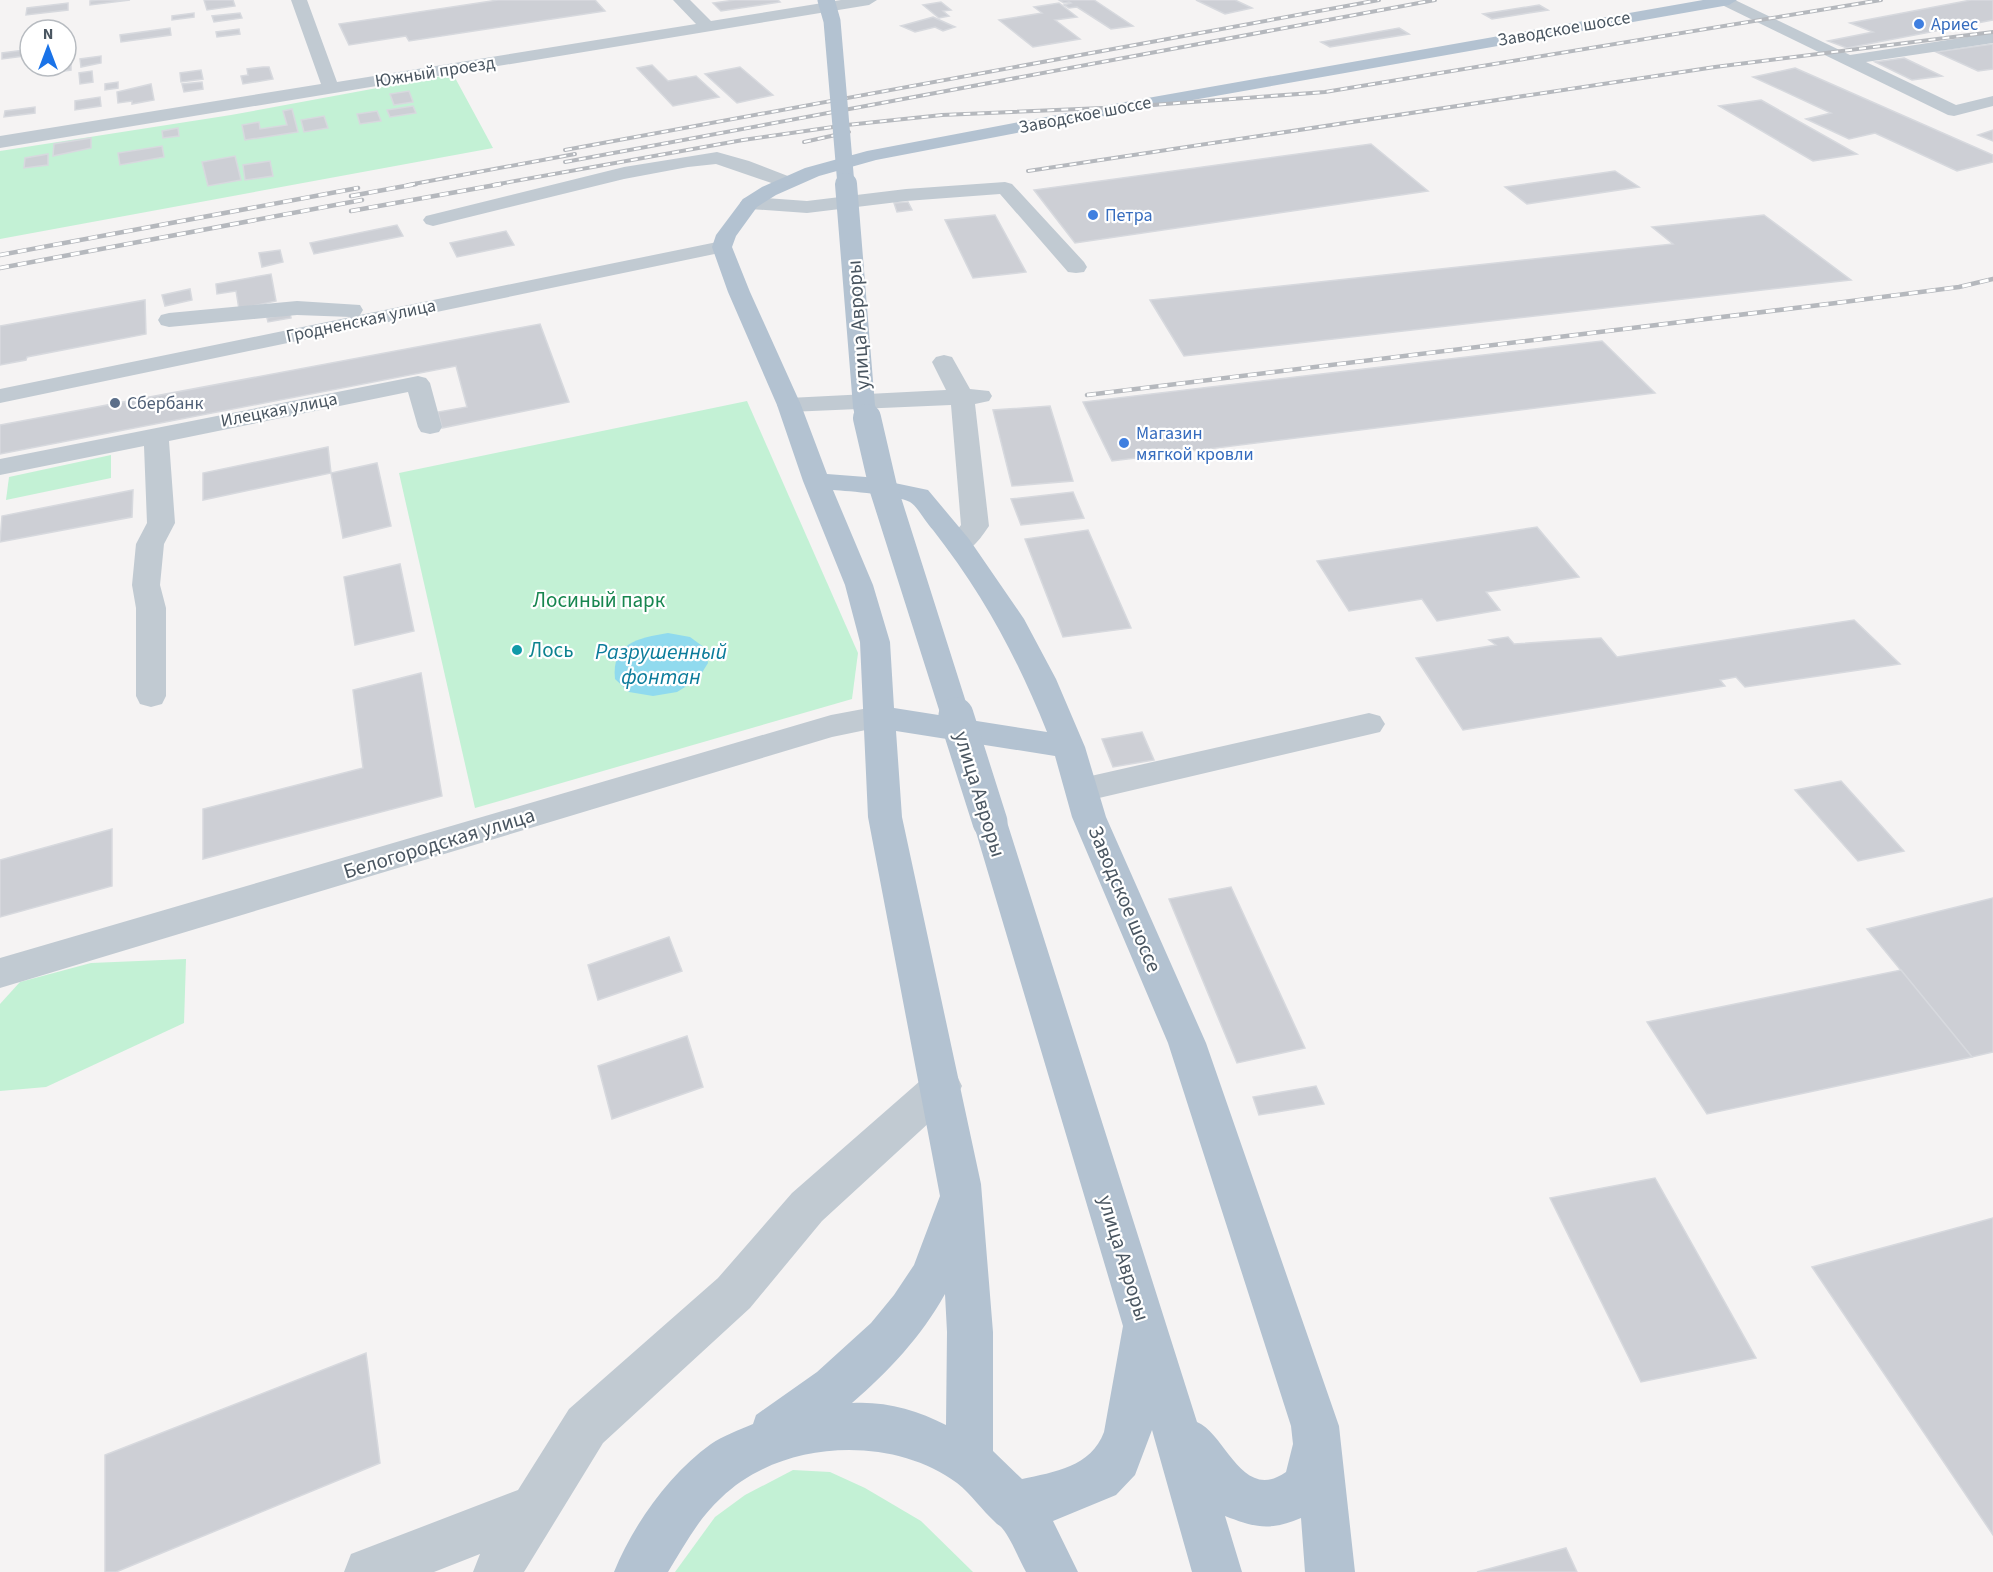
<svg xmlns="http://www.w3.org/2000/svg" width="1993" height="1572" font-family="'Source Sans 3',sans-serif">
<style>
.green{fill:#c3f1d5}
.water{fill:#90daee}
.building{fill:#cdcfd5;stroke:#d7d9de;stroke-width:1.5}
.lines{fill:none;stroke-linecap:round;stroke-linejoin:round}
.minor{fill:#c1cad2;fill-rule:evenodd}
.major{fill:#b3c2d1;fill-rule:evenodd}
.rail-far1-casing{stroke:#b5b8bd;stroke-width:4}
.rail-casing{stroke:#b5b8bd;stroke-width:4.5}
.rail-far1{stroke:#fff;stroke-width:2;stroke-dasharray:7;stroke-linecap:butt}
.rail{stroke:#fff;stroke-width:3;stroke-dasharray:9;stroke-linecap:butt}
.major-bridge-far3{stroke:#b3c2d1;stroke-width:17}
.major-bridge-far2{stroke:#b3c2d1;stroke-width:22}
.major-bridge-far1{stroke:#b3c2d1;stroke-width:28}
.major-bridge{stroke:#b3c2d1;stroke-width:35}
.shop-dot{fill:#3f7fe0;stroke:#fff;stroke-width:2}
.service-dot{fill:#5c6f8a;stroke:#fff;stroke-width:2}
.culture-dot{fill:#0f9aa8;stroke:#fff;stroke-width:2}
.labels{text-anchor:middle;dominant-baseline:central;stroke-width:4.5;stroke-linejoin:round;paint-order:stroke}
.far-shop-label{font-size:18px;fill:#366cbe;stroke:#fff;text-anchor:start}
.far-street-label{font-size:18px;fill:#4a5661;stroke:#fff}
.far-service-label{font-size:18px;fill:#4e5e75;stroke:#fff;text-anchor:start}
.street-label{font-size:21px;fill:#4a5661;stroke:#fff}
.park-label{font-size:21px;fill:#17864f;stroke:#fff}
.culture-label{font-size:21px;fill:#0d838f;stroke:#fff;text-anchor:start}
.water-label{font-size:22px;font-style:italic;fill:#0c7c9b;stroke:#fff}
</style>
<rect width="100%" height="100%" fill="#f5f3f3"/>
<g class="green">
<polygon points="453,74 493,148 0,239 0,151 231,115"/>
<polygon points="747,401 858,653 852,699 475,808 399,473"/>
<polygon points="111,455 111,478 6,500 9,477"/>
<polygon points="186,959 184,1023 46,1087 0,1091 0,1004 20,982 91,963"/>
<polygon points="793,1470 830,1472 865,1488 921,1521 973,1572 675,1572 715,1517 745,1495"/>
</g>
<path class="water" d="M668,633L690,637L705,648L708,663L698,679L677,692L653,696L629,692L615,679C611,643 638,638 668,633Z"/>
<g class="building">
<polygon points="98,0 130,0 90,5 90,1"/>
<polygon points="204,0 233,0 235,6 207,10"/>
<polygon points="498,0 595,0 605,11 409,41 406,36 349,45 339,24"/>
<polygon points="735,0 778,0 780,2 721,11 713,3"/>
<polygon points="1059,0 1094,0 1133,26 1111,29 1077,7 1069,8 1064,5 1071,3 1069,2 1064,3"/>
<polygon points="1196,0 1235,0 1252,8 1225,14"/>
<polygon points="1971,0 1993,0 1993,20 1847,48 1828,41 1873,32 1850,23"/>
<polygon points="941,2 951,10 943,11 949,16 939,18 923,5"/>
<polygon points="68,3 68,10 26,15 27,8"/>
<polygon points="1059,3 1077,17 1055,20 1080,39 1033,47 999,20 1042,13 1034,7"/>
<polygon points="1539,5 1548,10 1492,19 1483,14"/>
<polygon points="194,13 194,17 172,20 172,16"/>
<polygon points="240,13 242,18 214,22 212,16"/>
<polygon points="933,17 955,27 943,31 935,27 915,32 901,26"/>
<polygon points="170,28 171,35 121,42 120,35"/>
<polygon points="1399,28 1409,34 1330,47 1321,42"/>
<polygon points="239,29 240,34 217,37 216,32"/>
<polygon points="1993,44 1993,69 1978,71 1936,52"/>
<polygon points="24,50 24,56 2,59 2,53"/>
<polygon points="101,56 101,63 81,67 80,59"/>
<polygon points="1904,58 1942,76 1912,80 1875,62"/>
<polygon points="66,62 71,62 71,70 50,73 50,66 66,66"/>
<polygon points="652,65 668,81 696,76 719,97 673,106 637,68"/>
<polygon points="263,67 269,67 273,79 243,84 241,76 248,75 247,69"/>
<polygon points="740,67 773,95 737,103 705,74"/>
<polygon points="1795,68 1993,155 1993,162 1957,171 1875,133 1849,139 1806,119 1831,113 1753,77"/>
<polygon points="201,70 203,79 181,82 180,73"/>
<polygon points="92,71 93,82 80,84 79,73"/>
<polygon points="118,82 118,88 105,90 105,84"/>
<polygon points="202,82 203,89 184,92 182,84"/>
<polygon points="151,84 154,100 132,104 132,101 118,103 117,92"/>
<polygon points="409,91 413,102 394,105 390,94"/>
<polygon points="100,97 101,106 75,110 75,101"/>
<polygon points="1761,100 1857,154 1813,161 1719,106"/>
<polygon points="413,106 416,113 390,117 387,110"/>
<polygon points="35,107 35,113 4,117 5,111"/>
<polygon points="292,109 298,132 245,140 242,125 259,122 260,129 287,125 283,111"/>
<polygon points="377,111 381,121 360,124 357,114"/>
<polygon points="324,116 328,128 304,132 301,120"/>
<polygon points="178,128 179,136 163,138 162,131"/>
<polygon points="1993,130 1993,141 1978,135"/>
<polygon points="91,138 91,148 53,156 54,144"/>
<polygon points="1371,144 1428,191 1075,243 1034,190"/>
<polygon points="162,146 164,157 120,165 118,153"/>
<polygon points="48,154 48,165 24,168 25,158"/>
<polygon points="235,156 241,180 208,186 202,162"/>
<polygon points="270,161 273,176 245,180 243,165"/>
<polygon points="1615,171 1639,187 1527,204 1505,187"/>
<polygon points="908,202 912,210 897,212 894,203"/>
<polygon points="995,215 1026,272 973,278 945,220"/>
<polygon points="1764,215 1851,280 1184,356 1150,300 1673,244 1652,227"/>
<polygon points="397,225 403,236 314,254 310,243"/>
<polygon points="506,231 514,245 457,257 450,243"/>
<polygon points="280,250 283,262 262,267 259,253"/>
<polygon points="271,274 276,301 239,309 236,291 217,294 216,284"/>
<polygon points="190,289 192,300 165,306 162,295"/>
<polygon points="145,300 146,334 27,357 26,360 0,365 0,326"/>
<polygon points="290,313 291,318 268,322 267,318"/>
<polygon points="540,324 569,402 442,428 438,412 467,407 456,366 0,454 0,425"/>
<polygon points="1602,341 1655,393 1112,461 1083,402"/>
<polygon points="1050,406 1073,481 1012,486 993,410"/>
<polygon points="328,447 331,473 203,500 203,473"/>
<polygon points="377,463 391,526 343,538 331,473"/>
<polygon points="133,490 132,517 0,542 2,516"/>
<polygon points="1073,492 1084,518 1021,525 1011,499"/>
<polygon points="1537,527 1579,577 1486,592 1500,610 1437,621 1422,599 1349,611 1317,561"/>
<polygon points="1088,530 1131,628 1063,637 1025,539"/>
<polygon points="400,564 414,631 355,645 344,577"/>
<polygon points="1854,620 1900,664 1745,687 1736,677 1720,680 1725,686 1463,730 1416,658 1496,645 1489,640 1508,637 1514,644 1601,638 1617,657"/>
<polygon points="421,673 442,796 203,859 203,809 363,768 353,690"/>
<polygon points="1142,732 1154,760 1113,767 1102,739"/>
<polygon points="1841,781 1904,851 1858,861 1795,790"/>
<polygon points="112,829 112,886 0,917 0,860"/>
<polygon points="1231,887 1305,1048 1237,1063 1169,899"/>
<polygon points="1993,898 1993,1052 1972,1057 1867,929"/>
<polygon points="669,937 682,971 598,1000 588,965"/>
<polygon points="1901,970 1972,1057 1707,1114 1647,1022"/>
<polygon points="687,1036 703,1087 612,1119 598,1066"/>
<polygon points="1316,1086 1324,1104 1259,1115 1253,1097"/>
<polygon points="1655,1178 1756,1358 1641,1382 1550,1198"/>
<polygon points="1993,1218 1993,1535 1812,1267"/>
<polygon points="366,1353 380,1463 116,1572 105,1572 105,1455"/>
<polygon points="1566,1548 1577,1572 1477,1572"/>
</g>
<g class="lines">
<g class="minor">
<polygon points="291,0 307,0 337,82 696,24 673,0 690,0 711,21 841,0 877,0 869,5 0,148 0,136 321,84"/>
<polygon points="1718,0 1735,0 1850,55 1993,33 1993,43 1866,62 1956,105 1993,96 1993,106 1954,116 1948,115 1720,4"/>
<polygon points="717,152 749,161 793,178 796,182 793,186 786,188 716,164 688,167 624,179 433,226 426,224 423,220 426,216 624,167"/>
<polygon points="1005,182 1012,184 1084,262 1087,267 1084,272 1076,273 1068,272 1000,194 906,201 807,213 750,209 743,207 740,203 743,199 750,197 807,201 906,189"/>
<polygon points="722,241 729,243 732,247 729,251 0,403 0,389 351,317 297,315 169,327 161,325 158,320 161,315 169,313 297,301 360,305 363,310 360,315 355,316"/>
<path d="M944,355L952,357L970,389L989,391L992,396L989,401L975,404L989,526C978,542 969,556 949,551L945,545L961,525L951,405L789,412L780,410L777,405L780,400L789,398L946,390L932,362L936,357Z"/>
<polygon points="418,376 426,378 430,383 442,427 439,432 430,434 421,432 418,427 408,392 169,441 175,523 164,544 160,585 166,608 166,696 162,704 151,707 140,704 136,696 136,608 132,585 136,544 147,523 144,446 0,475 0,459"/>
<polygon points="879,706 890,709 895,717 890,725 832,737 0,988 0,958 831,715"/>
<polygon points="1369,713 1380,716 1385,724 1380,732 1082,802 1070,799 1065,790 1070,781 1082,778"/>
<polygon points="942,1069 956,1074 962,1086 956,1098 822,1221 750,1308 603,1443 524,1572 473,1572 480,1554 434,1572 344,1572 351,1554 518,1490 569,1409 718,1278 792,1193 928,1074"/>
</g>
<path class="major" d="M1703,0H1737L1729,5L1125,112L876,160L819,176L776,195L757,207L736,236L732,247L750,292L801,405L827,474L866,477L928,490L969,539L1024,619L1056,679L1085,747L1106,817L1206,1043L1339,1426L1355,1572H1305L1301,1518C1270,1531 1256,1528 1225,1516L1242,1572H1192L1152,1430L1135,1475L1116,1495L1053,1521L1078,1572H1026C1018,1558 1012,1540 1002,1528C1000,1525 997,1525 995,1522C982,1510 971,1494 957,1483C891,1434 780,1440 721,1498C698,1519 684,1546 668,1572H614C633,1525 669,1474 711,1444C723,1436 739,1430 753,1424L756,1415L817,1372L871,1323L894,1295L914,1265L940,1196L868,817L860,642L845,585L803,481L777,405L728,292L712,247L716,235L743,199L762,187L805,168L867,151L1125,102ZM833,490C849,491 897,495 910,502C918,507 926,523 933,530C983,594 1017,657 1047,732L894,708L890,642L873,585ZM896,731L1055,756L1072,817L1168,1043L1291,1426L1293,1444L1286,1472C1242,1503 1226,1434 1197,1422L1007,822L1002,813L990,809L978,813L973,822L1123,1326L1104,1432C1091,1467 1054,1472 1022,1479L993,1451V1332L981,1184L902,817ZM945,1294L947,1332L946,1425C917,1410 885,1401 852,1403C889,1371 921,1337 945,1294Z"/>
<defs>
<g id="rail-far1">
<polyline points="804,142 849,132"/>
<polyline points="565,150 1379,0"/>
<polyline points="565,162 1435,0"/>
<polyline points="1028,171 1715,67 1993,32"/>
<polyline points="408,185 575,154"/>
<polyline points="493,185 743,140 847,125 942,115 1125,107 1325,92 1881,0"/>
</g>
<g id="rail">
<polyline points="351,196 416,184"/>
<polyline points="351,211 501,184"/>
<polyline points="0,255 358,188"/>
<polyline points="0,268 362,200"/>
<polyline points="1087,395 1836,303 1959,287 1993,279"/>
</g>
</defs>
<use href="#rail-far1" class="rail-far1-casing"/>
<use href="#rail" class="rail-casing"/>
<use href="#rail-far1" class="rail-far1"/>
<use href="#rail" class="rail"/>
<polyline class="major-bridge-far3" points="826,0 832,21 846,185"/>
<polyline class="major-bridge-far2" points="846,184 864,406 867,419"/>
<polyline class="major-bridge-far1" points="867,418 883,487 956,717"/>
<polyline class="major-bridge" points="956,715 990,822"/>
</g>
<g class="shop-dot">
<circle cx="1919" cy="24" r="6"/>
<circle cx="1093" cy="215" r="6"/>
<circle cx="1124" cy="443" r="6"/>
</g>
<circle class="service-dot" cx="115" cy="403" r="6"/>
<circle class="culture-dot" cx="517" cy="650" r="6"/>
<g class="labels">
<g class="far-shop-label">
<text x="1931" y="24">Ариес</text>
<text x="1105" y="215">Петра</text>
<text x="1136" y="433">Магазин<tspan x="1136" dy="21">мягкой кровли</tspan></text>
</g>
<g class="far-street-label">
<text transform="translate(1564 29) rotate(-10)">Заводское шоссе</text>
<text transform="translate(435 72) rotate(-9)">Южный проезд</text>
<text transform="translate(1085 115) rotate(-11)">Заводское шоссе</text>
<text transform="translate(361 321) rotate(-12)">Гродненская улица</text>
<text transform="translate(279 410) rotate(-11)">Илецкая улица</text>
</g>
<g class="far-service-label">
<text x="127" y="403">Сбербанк</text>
</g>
<g class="street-label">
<text transform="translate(858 325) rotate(-94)">улица Авроры</text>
<text transform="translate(980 794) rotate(73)">улица Авроры</text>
<text transform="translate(439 843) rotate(-17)">Белогородская улица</text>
<text transform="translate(1125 899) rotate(67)">Заводское шоссе</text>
<text transform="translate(1124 1258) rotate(73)">улица Авроры</text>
</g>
<g class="park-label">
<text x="599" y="600">Лосиный парк</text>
</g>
<g class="culture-label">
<text x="529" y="650">Лось</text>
</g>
<g class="water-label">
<text x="661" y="652">Разрушенный<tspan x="661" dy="25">фонтан</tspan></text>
</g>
</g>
<g transform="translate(48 48)"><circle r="28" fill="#ffffff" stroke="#b7bbc0" stroke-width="1.5"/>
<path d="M0-4.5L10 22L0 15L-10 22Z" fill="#1a73e8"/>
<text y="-9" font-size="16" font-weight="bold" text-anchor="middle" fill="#4a5661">N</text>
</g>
</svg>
